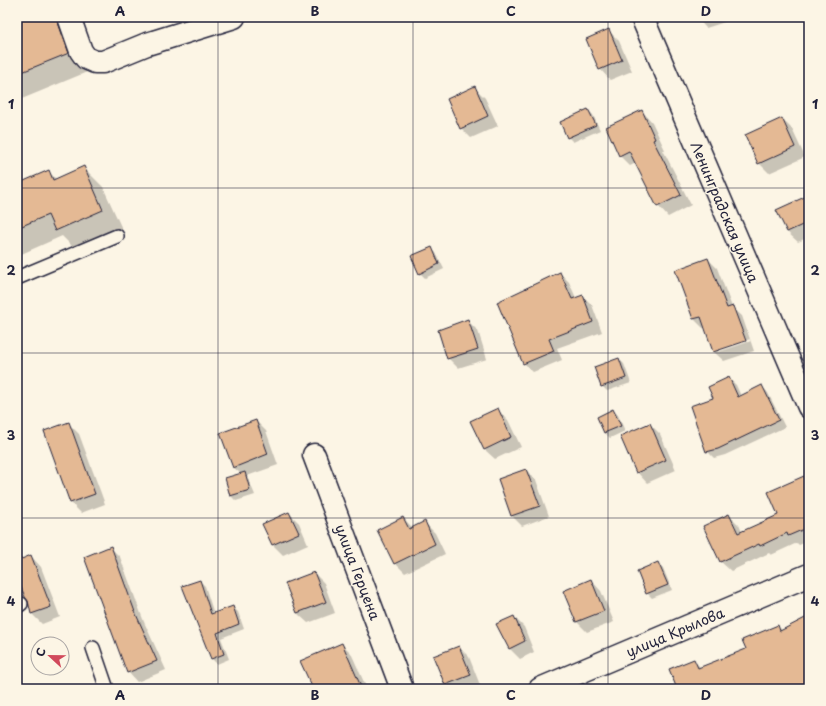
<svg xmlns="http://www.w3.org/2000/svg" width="826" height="706" font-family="'Playpen Sans',sans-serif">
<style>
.shadow{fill:#0003;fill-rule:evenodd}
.building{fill:#e4b994;stroke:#22223b}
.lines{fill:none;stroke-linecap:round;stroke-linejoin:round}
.service-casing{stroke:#22223b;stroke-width:16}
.minor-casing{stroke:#22223b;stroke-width:25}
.service{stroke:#fcf5e5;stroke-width:13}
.minor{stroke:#fcf5e5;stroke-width:22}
.grid{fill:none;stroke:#22223b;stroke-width:1;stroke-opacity:0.55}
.labels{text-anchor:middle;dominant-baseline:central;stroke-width:3;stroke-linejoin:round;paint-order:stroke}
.street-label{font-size:14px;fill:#22223b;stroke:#fcf5e5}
.neatline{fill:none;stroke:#22223b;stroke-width:1.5}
.grid-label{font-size:13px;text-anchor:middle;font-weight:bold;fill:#22223b}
</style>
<rect width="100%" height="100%" fill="#fcf5e5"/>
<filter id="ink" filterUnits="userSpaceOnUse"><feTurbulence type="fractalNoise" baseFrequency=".025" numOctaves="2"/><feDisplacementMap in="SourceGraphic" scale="8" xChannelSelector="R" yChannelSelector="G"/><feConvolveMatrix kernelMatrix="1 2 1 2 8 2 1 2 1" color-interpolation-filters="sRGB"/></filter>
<g filter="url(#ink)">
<g class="shadow">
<polygon points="17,17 65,17 87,72 17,101"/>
<polygon points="696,17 730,17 731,20 706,28"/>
<polygon points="609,31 619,41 632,71 610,80 600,69"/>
<polygon points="475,88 485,98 498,126 471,138 461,128"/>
<polygon points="588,110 593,115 600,130 573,142 568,137"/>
<polygon points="642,111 652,122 665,150 663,150 691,205 668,217 658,206 636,163 630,166 620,156"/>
<polygon points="782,119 792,129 805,157 769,173 759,163"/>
<polygon points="84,168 103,187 122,229 75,249 62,236 17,256 17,185 49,172 57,180"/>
<polygon points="809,196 809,237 798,242 787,232 777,210"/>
<polygon points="431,248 436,253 444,269 425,278 420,273"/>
<path d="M708,259L717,268L732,307L742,316L754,351L724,361L714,352L706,327L703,328L694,319ZM750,339L751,341L718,352V350Z"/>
<polygon points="560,273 569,282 576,298 583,296 592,305 602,332 557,348 562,360 533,372 524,363"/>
<polygon points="468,321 478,331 487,359 458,368 448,358"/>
<polygon points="619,359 624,364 631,383 607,391 602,386"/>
<polygon points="729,378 736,385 741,396 762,386 768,393 785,427 725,455 714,458 707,451 714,398"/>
<polygon points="498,410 508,420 521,447 495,459 484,449"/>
<polygon points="613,410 618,415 625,431 610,438 605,433 598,417"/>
<polygon points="256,421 266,431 278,465 247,476 255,495 236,501 231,496 241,474 233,467"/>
<polygon points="68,423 79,434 105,504 81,513 71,503 45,432"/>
<polygon points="650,424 660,434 676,470 647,483 637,472"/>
<polygon points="526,470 536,480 549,516 522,526 512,516 499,480"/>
<polygon points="803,477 809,483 809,541 799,545 797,543 771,555 769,553 731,571 721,562 705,526 729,515 739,525 742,532 780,515"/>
<polygon points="289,513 299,523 308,544 283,555 273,545 264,525"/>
<polygon points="403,518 413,528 424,522 435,533 445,554 405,573 395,563"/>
<polygon points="111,548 120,557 144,622 166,670 137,682 128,672"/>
<polygon points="31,556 41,567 60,617 42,624 32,614 29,600 17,575 17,562"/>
<polygon points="658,563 663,568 672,590 652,598 647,593"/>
<polygon points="314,573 324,583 335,613 308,623 297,613"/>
<polygon points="591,580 601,591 614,622 587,632 577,622 564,591"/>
<polygon points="200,581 205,586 214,614 233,607 238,612 244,629 221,638 229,659 217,664 212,659 184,587"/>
<polygon points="514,617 524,627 534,652 520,659 510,649"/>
<polygon points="809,617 809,689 678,689 693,660 701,668 747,649 777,626 782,630"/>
<polygon points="342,644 351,653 367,689 321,689"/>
<polygon points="459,647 469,657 480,685 470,689 450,689 446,685"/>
<polygon points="628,686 631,689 621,689"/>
</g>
<g class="building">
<polygon points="17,17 56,17 69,53 17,74"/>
<polygon points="609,29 622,60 599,70 586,39"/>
<polygon points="475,86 488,116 460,129 447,99"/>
<polygon points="588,109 596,125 567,138 560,122"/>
<polygon points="642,110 655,139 653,140 681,195 657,207 629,151 619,156 606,127"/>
<polygon points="782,118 795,147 758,164 745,135"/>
<polygon points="84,166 103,210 55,231 48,215 17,228 17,184 49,170 53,180"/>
<polygon points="809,195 809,222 787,232 776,210"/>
<polygon points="432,247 439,264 419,274 411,256"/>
<polygon points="708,258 727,308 733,306 746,341 713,352 701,317 693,319 675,270"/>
<polygon points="560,272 572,299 583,295 593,322 549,339 554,351 523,364 497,302"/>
<polygon points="468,319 478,349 447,359 438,330"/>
<polygon points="619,358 626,378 601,387 594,367"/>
<polygon points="729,377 738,397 762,385 779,420 718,449 706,452 690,406 713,398 708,387"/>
<polygon points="498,408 511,437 484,450 470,421"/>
<polygon points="613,409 621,426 604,433 597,417"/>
<polygon points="256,420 268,454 233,468 220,433"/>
<polygon points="69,422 95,494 70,503 44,431"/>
<polygon points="650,423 666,460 636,473 620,436"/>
<polygon points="526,469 540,506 511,516 498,479"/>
<polygon points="245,472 250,490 230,496 225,478"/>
<polygon points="804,476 809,488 809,527 788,536 787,533 760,546 759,544 720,562 703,526 729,514 738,533 778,515 768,492"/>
<polygon points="289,512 299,533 272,545 262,524"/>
<polygon points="403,517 409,529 425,521 435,544 394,564 377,530"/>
<polygon points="111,546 135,612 157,661 127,673 84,557"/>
<polygon points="31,555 51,607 31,614 28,601 25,597 17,577 17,561"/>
<polygon points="658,562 668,585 646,594 637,571"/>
<polygon points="314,572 326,602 297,613 285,583"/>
<polygon points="591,579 604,611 576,622 563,591"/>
<polygon points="200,580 211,614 233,606 239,624 217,633 224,654 211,659 182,586"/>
<polygon points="514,616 525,641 509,649 496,624"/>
<polygon points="809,616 809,689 677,689 669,669 694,659 698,668 746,649 742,640 778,625 780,631"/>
<polygon points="342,643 362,689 313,689 300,661"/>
<polygon points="459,646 471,675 445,685 433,656"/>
</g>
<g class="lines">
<defs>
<g id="service">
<polyline points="17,278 117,236"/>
<polyline points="17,606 21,604"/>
<polyline points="93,648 107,689"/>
</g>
<g id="minor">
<polyline points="69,17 81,51 86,58 95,62 103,62 147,44 234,17"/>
<polyline points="642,17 809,407"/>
<polyline points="314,455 402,689"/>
<polyline points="540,689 809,575"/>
</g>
</defs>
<use href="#service" class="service-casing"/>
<use href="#minor" class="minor-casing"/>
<use href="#service" class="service"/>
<use href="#minor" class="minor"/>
</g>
</g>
<path class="grid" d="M218,17V689M413,17V689M608,17V689M17,188H809M17,353H809M17,518H809"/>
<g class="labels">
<g class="street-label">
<text transform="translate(725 212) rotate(67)">Ленинградская улица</text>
<text transform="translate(358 572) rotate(69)">улица Герцена</text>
<text transform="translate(675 632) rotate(-23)">улица Крылова</text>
</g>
</g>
<rect width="826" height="706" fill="none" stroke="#fcf5e5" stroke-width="44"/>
<g transform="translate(50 656) rotate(292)"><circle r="19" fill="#fcf5e5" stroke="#a5a1a1"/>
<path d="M0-3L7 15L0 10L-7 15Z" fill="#d1495b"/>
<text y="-6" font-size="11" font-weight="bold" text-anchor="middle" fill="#22223b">С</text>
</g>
<rect x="22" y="22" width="782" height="662" class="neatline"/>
<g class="grid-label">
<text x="120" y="16">A</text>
<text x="315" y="16">B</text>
<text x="511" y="16">C</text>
<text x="706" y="16">D</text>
<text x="11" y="109">1</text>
<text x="815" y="109">1</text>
<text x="11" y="275">2</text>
<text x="815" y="275">2</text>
<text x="11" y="440">3</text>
<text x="815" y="440">3</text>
<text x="11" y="606">4</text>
<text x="815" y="606">4</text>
<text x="120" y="700">A</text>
<text x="315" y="700">B</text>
<text x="511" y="700">C</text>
<text x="706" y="700">D</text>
</g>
</svg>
